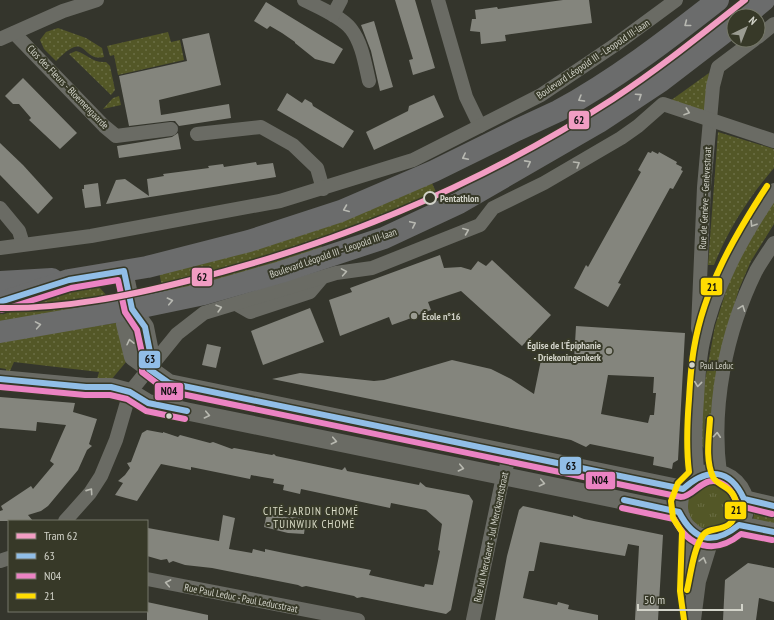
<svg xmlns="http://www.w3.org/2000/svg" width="774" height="620" font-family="'PT Sans Narrow',sans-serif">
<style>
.grass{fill:url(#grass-dots)}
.park{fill:url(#park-tufts)}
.building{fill:#84857d;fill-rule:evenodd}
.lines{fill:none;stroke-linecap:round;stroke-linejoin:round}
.minor{stroke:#6a6b64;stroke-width:14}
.tertiary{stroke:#6a6b64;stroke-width:18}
.primary{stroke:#6b6c6c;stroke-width:22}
.bus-1-casing{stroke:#373928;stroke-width:9}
.bus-2-casing{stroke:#373928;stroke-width:9}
.bus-3-casing{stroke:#373928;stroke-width:9}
.bus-1{stroke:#91bee7;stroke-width:6}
.bus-2{stroke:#eb83c3;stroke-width:6}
.bus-3{stroke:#ffdc01;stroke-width:6}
.tram-1-casing{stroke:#373928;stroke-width:9}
.tram-1{stroke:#f29dc3;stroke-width:6}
.oneway{stroke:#b8b9b2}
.oneway2{stroke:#b8b9b0}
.stop-dot{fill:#373928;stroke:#d2d3c9;stroke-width:2}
.poi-dot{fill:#9b9c92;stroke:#373928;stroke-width:1.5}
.bus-dot{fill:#d2d3c9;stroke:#373928;stroke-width:1.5}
.labels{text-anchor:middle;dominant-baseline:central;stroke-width:4;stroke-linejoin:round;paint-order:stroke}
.bus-label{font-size:9px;fill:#d2d3c9;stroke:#373928;text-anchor:start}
.street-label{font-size:10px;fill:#d2d3c9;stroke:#373928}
.stop-label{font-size:10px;font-weight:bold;fill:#d2d3c9;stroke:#373928;text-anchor:start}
.poi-label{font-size:10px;font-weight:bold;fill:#d2d3c9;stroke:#373928;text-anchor:start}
.neighbourhood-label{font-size:11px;letter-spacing:1px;fill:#dcdec9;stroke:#373928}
.line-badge{stroke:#373928;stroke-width:1.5}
.pale-badge-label{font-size:11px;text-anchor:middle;font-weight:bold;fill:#111}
</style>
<defs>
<pattern id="grass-dots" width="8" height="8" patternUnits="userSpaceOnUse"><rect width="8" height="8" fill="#535727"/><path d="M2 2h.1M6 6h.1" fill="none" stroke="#6b6e45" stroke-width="1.8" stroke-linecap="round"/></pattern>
<pattern id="park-tufts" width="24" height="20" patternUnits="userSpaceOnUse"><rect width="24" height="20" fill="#535727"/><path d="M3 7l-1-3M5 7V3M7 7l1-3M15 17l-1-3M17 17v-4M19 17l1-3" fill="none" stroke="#6b6e45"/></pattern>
</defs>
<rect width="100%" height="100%" fill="#34352c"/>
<g class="grass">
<path d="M58,28L86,38L102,48L104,57C80,62 88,28 56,61L44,49L40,40L46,32Z"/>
<polygon points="168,32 171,42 180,40 184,60 118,75 114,55 110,56 107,46"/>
<path d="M76,51C88,54 91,63 106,62L110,66L115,90L111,95L69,54Z"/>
<polygon points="709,73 706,109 703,111 670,101"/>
<polygon points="119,96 121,105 103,109 113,98"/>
<path d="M718,132L774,149V168C749,197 728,230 714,265H708Z"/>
<polygon points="431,181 437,194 320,241 323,251 164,296 159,272"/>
<polygon points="774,200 774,224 751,261 739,289 725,336 712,461 701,444 703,391 715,326 730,278 754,228"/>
<polygon points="92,285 100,288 114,304 0,322 0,312 45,296"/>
<polygon points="115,323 117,323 126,362 111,380 96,383 99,372 14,362 9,373 6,373 6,369 0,368 0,341"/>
<polygon points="755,504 774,508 774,525 753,521"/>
</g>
<circle class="park" cx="712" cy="506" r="26"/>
<g class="building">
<polygon points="395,0 415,0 435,68 413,75 409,60 413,59"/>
<polygon points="563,0 589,0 592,23 505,35 506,41 481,44 480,32 470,31 472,19 476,19 475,10 497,7 498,9"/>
<polygon points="266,2 343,49 334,64 315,59 295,43 295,42 282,33 270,26 267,29 254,21"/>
<polygon points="374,21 393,87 380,91 371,51 361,25"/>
<polygon points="209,33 221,85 159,100 161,115 229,104 231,118 179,126 175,121 170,121 129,126 119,76 187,61 182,39"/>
<polygon points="23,78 77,133 60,149 29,120 31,118 19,104 13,104 5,96"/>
<polygon points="287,93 302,103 305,99 312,103 313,106 354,131 343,148 277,110"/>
<polygon points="434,95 444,117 374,150 366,132 408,111 409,106"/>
<polygon points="178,133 181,149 119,158 117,146 172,137"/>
<polygon points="0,143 23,165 53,198 38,214 0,175"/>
<polygon points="652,151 658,154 659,152 677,162 676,164 682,167 681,170 683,171 673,189 670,188 618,283 621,284 608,307 574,288 586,265 588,267 641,172 638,170 648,152 651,153"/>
<polygon points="256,162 257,165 273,163 276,177 106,204 116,180 125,179 149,196 147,179 164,176 163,174 209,168 208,166 223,164 224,167"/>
<polygon points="98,183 101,206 85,208 82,189 84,189 84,185"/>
<polygon points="440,255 444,268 461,267 471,270 478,261 486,266 492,260 551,315 522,346 461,291 428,302 431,310 406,320 392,325 389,317 340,336 329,300 352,292 350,288"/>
<polygon points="310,308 324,342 263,365 251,331"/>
<path d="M576,326L685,333L678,460L673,463L672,469L653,465L654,457L644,455L590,444L586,447L571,440L272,379L300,373L374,381L384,380L452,360L491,369L511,379L534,394L541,360H574ZM608,375L654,377L653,393H656L654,415H650L648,423L601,414Z"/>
<polygon points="207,344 221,347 216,368 202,365"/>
<polygon points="0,397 75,403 73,412 97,419 89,444 92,446 87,450 78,470 48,506 41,511 28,515 33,521 0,521 0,511 3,510 1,506 31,486 33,489 54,464 50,461 66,425 37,422 36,431 0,428"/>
<polygon points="147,430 163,433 163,432 178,437 180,435 210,443 213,442 232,449 234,448 272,455 274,454 276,456 342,470 345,467 347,471 419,485 420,482 426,487 469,495 473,501 451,610 446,614 362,597 357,598 354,596 306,586 302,587 298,585 212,568 185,565 173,561 169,563 167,559 161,560 147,556 148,528 219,541 223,515 235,518 229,549 252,553 253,549 265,552 265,549 284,553 371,570 369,575 424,587 425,584 433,585 440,551 438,550 442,524 426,510 391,503 390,508 301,489 300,494 283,490 284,485 273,483 274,479 262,477 251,475 250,479 191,467 191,470 161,464 137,501 115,495 123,483 118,481 125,475 130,468 127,463 131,462 142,433"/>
<polygon points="523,506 573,517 573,515 584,519 663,535 658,620 635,620 639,546 628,544 625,556 540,542 534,571 529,571 523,598 557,605 558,602 569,605 568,609 598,615 598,620 495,620 507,556 519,510"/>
<polygon points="267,513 290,518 291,517 306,519 304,534 288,533 264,527"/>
<polygon points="748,563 774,568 774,602 759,598 756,620 723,620 725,580"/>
<polygon points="147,602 208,615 208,620 147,620"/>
</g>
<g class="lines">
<g class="minor">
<path d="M304,0C318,7 342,17 351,29C362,43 365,64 369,81"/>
<polyline points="438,0 466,97 480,126"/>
<polyline points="333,15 341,0"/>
<polyline points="14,33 104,126 116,136 171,129"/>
<polyline points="758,37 774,24"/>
<polyline points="0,39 63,11 97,0"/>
<polyline points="197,134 261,127 293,145 317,168 323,189"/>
<polyline points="0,208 19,231 23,244"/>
<polyline points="0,248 91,236 280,201 413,160 541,95 615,45 676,0"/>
<polyline points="236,304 250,312 310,292 321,279"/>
<polyline points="702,342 698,328 704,187 713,86 718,67 754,40"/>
<path d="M720,474C711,406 726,332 756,271C761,262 768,252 774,243"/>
<path d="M698,476C694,450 695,425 697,399C698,381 699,360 703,342C714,287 743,236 774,190"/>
<polyline points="65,521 90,493 101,476 116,440 130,392 177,334 204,313 336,273 372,268 480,225 493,208 544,183 621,138 638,126 663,104 774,141"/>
<polyline points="0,561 9,558"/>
<polyline points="147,579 358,620"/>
<polyline points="473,620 501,486 510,454"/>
</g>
<g class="tertiary">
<polyline points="124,271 132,309 145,327 150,352 149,369"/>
<polyline points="132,309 125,324 133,357 169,383 683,489"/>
<polyline points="0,379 86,387 111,387 130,392 148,403 190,412 679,512"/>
<circle cx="712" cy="506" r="33"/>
<polyline points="744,499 774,506"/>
<polyline points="739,525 774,532"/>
<polyline points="688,587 690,530"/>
<polyline points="692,620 697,581 710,539"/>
</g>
<g class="primary">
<polyline points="745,16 764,0"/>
<polyline points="0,282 52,279"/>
<path d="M0,303L69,280L147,267L249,241L341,211L434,171L517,130L558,111C615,80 667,40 718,0"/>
<polyline points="0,332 132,309 204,294 281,272 384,238 459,203 599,122 661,81 734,25"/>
</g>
<defs>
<g id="bus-1">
<path d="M0,302L69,280L124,271L132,309L145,327L150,352L149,369L169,383L683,489C707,467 730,468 744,499L774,506"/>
<polyline points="0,379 86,387 111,387 130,392 148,403 187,411"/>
<path d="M624,500L679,512C694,541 713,546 739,525L774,532"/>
</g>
<g id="bus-2">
<path d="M2,310L71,288L118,280L125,312L137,330L142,353V372L167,391L681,497C695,497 705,470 726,486C733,491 734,500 740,506L772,514"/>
<polyline points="0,387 85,395 110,395 127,399 146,411 185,419"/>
<path d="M622,508L674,519C689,548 715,555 741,534L772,540"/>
</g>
<g id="bus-3">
<path d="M687,590C691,573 693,550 703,535C710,525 734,535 736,509C738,486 717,487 713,477C705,460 709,437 710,419"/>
<path d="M684,620L680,591L682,532L673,518L671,501L678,483L689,472C686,448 687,424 689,399C690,382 691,365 694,348C704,288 735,235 767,186"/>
</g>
</defs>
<use href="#bus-1" class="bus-1-casing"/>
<use href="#bus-2" class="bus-2-casing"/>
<use href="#bus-3" class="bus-3-casing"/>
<use href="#bus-1" class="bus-1"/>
<use href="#bus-2" class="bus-2"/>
<use href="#bus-3" class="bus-3"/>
<defs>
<path id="tram-1" d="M0,308C65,309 128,296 191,280C341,243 483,183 613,99C659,69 702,34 745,0"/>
</defs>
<use href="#tram-1" class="tram-1-casing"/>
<use href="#tram-1" class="tram-1"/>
</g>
<defs><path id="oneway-chevron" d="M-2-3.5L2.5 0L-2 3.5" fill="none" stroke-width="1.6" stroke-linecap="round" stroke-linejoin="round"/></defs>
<g class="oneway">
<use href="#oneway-chevron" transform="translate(687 24) rotate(142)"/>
<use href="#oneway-chevron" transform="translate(639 96) rotate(-34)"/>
<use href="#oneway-chevron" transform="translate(581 99) rotate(150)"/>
<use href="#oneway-chevron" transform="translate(465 157) rotate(153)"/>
<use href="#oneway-chevron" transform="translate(528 163) rotate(-28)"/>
<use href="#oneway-chevron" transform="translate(346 209) rotate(158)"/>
<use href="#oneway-chevron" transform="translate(413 224) rotate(-25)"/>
<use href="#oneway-chevron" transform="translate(170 301) rotate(-12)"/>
<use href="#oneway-chevron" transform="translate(38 325) rotate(-10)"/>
</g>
<g class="oneway2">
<use href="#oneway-chevron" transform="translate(687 112) rotate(19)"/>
<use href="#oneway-chevron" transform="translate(577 164) rotate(-31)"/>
<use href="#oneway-chevron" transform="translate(753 224) rotate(122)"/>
<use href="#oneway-chevron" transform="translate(466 231) rotate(-22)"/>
<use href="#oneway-chevron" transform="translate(344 272) rotate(-10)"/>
<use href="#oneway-chevron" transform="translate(219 308) rotate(-16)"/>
<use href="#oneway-chevron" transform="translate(742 308) rotate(-69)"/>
<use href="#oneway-chevron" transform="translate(130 342) rotate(-103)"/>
<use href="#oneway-chevron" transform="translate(698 384) rotate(96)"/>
<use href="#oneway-chevron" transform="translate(207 415) rotate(12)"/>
<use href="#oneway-chevron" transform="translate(717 435) rotate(-86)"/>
<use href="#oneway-chevron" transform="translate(334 441) rotate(12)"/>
<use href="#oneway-chevron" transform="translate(461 468) rotate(12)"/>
<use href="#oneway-chevron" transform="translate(542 483) rotate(12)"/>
<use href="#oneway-chevron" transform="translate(90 491) rotate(-55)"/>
<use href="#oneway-chevron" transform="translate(703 560) rotate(-75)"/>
<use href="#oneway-chevron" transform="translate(168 583) rotate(-169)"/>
</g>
<circle class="stop-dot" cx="430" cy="198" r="6"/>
<g class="poi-dot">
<circle cx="414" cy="316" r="4"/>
<circle cx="609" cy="351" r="4"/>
</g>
<g class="bus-dot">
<circle cx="692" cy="365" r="3.5"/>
<circle cx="169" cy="416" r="3.5"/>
</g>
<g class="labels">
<g class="bus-label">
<text x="700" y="365">Paul Leduc</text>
</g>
<g class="street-label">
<text transform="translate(593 59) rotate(-34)">Boulevard Léopold III - Leopold III-laan</text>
<text transform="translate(68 87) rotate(46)">Clos des Fleurs - Bloemengaarde</text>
<text transform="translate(705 198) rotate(-87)">Rue de Genève - Genèvestraat</text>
<text transform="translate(333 253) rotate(-19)">Boulevard Léopold III - Leopold III-laan</text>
<text transform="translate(491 537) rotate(-78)">Rue Jul Merckaert - Jul Merckaertstraat</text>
<text transform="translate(241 598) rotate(11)">Rue Paul Leduc - Paul Leducstraat</text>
</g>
<g class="stop-label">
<text x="440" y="198">Pentathlon</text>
</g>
<g class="poi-label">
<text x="422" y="316">École n°16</text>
<text x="601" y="345" text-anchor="end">Église de l'Épiphanie<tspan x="601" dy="12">- Driekoningenkerk</tspan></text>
</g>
<g class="neighbourhood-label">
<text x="311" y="511">CITÉ-JARDIN CHOMÉ<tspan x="311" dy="13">- TUINWIJK CHOMÉ</tspan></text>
</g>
</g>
<g class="line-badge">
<rect x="568" y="110" width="22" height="20" rx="4" fill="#f29dc3"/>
<rect x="191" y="267" width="22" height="20" rx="4" fill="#f29dc3"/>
<rect x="700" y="277" width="23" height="19" rx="4" fill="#ffdc01"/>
<rect x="138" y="350" width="23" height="19" rx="4" fill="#91bee7"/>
<rect x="154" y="382" width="30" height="19" rx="4" fill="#eb83c3"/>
<rect x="559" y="456" width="23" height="19" rx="4" fill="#91bee7"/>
<rect x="585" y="471" width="31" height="19" rx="4" fill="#eb83c3"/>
<rect x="724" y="501" width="23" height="19" rx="4" fill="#ffdc01"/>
</g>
<g class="pale-badge-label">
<text x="579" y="124">62</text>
<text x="202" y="281">62</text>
<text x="712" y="291">21</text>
<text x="150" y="363">63</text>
<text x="169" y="395">N04</text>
<text x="571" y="470">63</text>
<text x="600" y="484">N04</text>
<text x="736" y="514">21</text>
</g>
<rect x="8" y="520" width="140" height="92" fill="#373928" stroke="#757768"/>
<rect x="16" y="533" width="20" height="6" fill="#f29dc3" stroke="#757768"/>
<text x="44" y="540" font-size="12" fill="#d2d3c9">Tram 62</text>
<rect x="16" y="553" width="20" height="6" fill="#91bee7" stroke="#757768"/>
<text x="44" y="560" font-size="12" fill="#d2d3c9">63</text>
<rect x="16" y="573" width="20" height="6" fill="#eb83c3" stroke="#757768"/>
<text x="44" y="580" font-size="12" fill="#d2d3c9">N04</text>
<rect x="16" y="593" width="20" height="6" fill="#ffdc01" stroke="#757768"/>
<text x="44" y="600" font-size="12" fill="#d2d3c9">21</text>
<g transform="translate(746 28) rotate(43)"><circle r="19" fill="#373928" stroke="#757768"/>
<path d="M0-3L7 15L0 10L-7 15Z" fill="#9b9c92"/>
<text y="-6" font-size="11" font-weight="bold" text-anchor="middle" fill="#d2d3c9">N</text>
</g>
<path d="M638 604v6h104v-6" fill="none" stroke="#d2d3c9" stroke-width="2"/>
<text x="644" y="604" font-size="12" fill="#d2d3c9" stroke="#373928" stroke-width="3" paint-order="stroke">50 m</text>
</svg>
